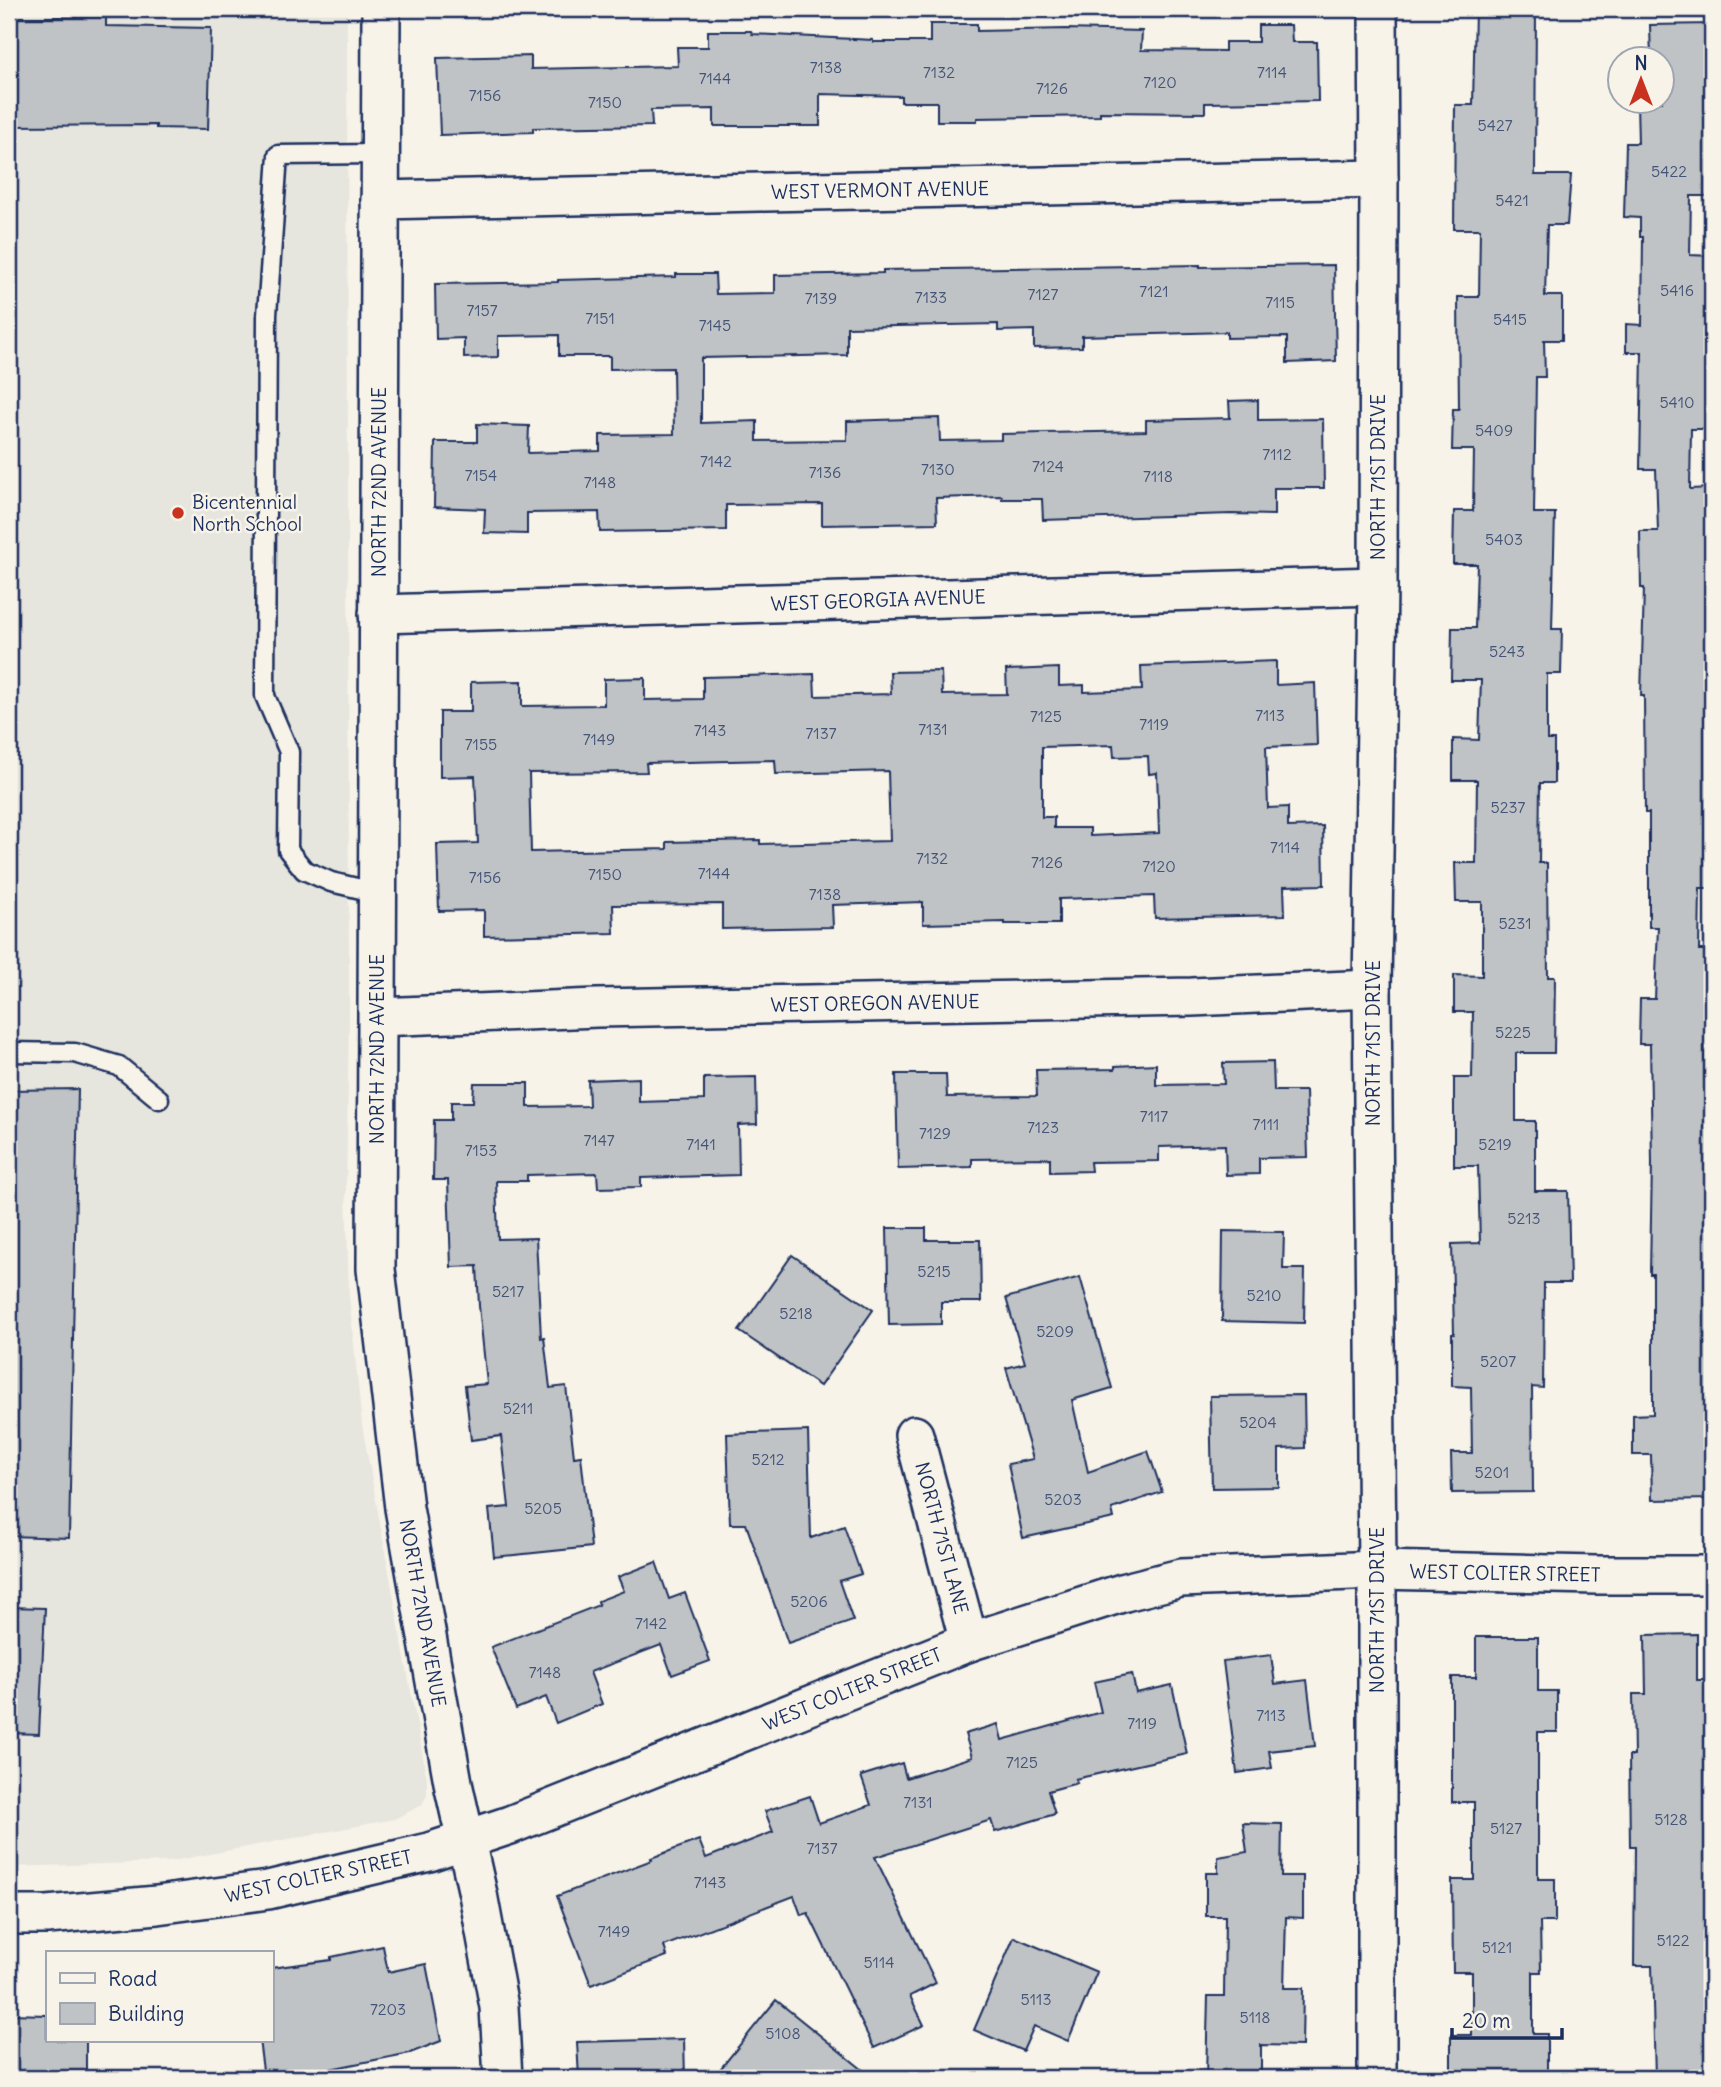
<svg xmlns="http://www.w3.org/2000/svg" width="1721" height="2087" font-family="Delius,sans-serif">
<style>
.built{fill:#e6e5de}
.building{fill:#c0c3c5;stroke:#1b2f5e;stroke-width:2;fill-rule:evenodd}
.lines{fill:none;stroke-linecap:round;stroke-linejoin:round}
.lane-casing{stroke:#1b2f5e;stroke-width:23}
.street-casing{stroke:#1b2f5e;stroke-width:42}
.lane{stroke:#f7f3e8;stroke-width:18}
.street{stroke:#f7f3e8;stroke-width:37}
.poi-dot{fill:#c8321e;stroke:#f7f3e8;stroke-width:2.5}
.labels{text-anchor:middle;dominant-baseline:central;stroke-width:5;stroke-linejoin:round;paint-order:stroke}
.number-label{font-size:16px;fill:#445478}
.street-label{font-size:19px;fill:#1b2f5e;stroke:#f7f3e8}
.poi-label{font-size:19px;fill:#1b2f5e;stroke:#f7f3e8;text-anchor:start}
</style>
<rect width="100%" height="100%" fill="#f7f3e8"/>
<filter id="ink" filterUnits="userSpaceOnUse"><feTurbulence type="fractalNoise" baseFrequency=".0143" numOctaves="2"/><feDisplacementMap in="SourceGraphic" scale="14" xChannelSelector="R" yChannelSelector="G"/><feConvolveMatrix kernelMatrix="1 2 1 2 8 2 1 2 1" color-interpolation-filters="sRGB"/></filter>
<g filter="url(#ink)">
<polygon class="built" points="9,9 347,9 349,1018 346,1188 349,1296 362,1425 427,1779 427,1794 422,1805 394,1819 167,1862 9,1867"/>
<g class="building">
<polygon points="1475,9 1536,9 1535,175 1571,175 1567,225 1547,225 1545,296 1562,296 1562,340 1544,340 1545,377 1536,377 1534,513 1555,513 1552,629 1562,629 1561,674 1547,674 1547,740 1554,740 1554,783 1540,783 1539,863 1547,863 1548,977 1555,977 1554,1053 1516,1053 1516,1121 1535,1121 1535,1191 1568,1191 1570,1283 1544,1283 1543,1388 1532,1387 1533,1492 1452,1493 1451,1453 1472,1453 1471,1387 1452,1386 1452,1334 1454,1334 1452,1244 1480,1243 1478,1166 1454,1166 1454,1078 1472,1078 1473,1012 1454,1012 1454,975 1482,976 1482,902 1456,902 1455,863 1476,863 1477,780 1453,780 1453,739 1479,740 1481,680 1451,680 1452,628 1475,628 1477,564 1453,564 1454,511 1473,511 1474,450 1452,450 1453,409 1459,409 1458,297 1479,297 1480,229 1454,229 1455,105 1473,105"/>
<polygon points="9,17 106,17 106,26 211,28 208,129 156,128 156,125 9,126"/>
<polygon points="930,24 977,24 977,31 1066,29 1142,31 1141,50 1225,51 1225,42 1258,42 1258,25 1291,25 1292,42 1317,42 1318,101 1205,103 1205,113 1100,112 1100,116 977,118 977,121 937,121 937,102 901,102 901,96 820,94 820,126 714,126 714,109 651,110 652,126 533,128 533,132 440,135 437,58 531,56 531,69 678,66 677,47 708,47 708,31 751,31 752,34 873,40 873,42 930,42"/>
<polygon points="1712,24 1712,196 1691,196 1690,255 1712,256 1712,429 1691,429 1690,489 1712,488 1712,888 1700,888 1699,950 1712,950 1712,1046 1705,1046 1706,1115 1712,1114 1712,1499 1652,1500 1651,1455 1633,1455 1633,1415 1653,1414 1653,1274 1650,1274 1652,1163 1650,1044 1639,1044 1640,999 1655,999 1658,927 1649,927 1649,813 1645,813 1644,696 1641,696 1644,588 1641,588 1640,531 1658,531 1656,469 1640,469 1642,352 1626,352 1626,324 1642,325 1643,237 1640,237 1640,218 1624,217 1626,143 1638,143 1637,102 1662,102 1662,60 1651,60 1650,25"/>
<polygon points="1200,265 1200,267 1334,265 1336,361 1287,363 1287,337 1227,338 1227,332 1082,336 1082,347 1034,348 1034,330 998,331 998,324 847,327 847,355 701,358 701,423 757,421 757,441 847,440 847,421 939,418 940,441 1001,440 1001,434 1146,431 1146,420 1230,418 1229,401 1258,400 1258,420 1323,419 1324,488 1274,488 1274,515 1231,514 1043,520 1042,499 1002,499 1002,496 936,498 937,523 822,525 822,504 726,505 726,530 600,532 599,512 527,513 527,534 484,533 485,509 434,507 435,442 477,442 477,424 529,426 528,453 600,451 600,435 674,434 673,368 610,369 610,356 559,356 559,335 498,336 498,357 464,358 464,338 436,339 435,284 558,282 558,280 676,277 676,274 715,274 716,294 775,293 775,275 883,273 883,270"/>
<path d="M1276,661V685L1315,683L1317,745L1266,747L1268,808L1288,807V827L1323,826L1324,885L1284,886L1285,915L1155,918L1154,896L1059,899V924H1005V922L923,924V902L832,905L833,927L722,929V904L613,905L614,933L484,936V910L439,911L437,844L478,843L475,776L440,777V712H471V682L522,681V706L604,705V679L645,678V700L703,699V677L814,674L815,696L891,694L890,672L941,671L942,695L1007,694L1006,670L1059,668V686L1084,685V692L1142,690L1141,666ZM1113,745L1114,757L1148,756L1149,774L1157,773L1159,833L1090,836V828H1054V817H1042V747ZM775,760L776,774L888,771L890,841L760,844V840L667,842V849L531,852L529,773L647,772L646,763Z"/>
<polygon points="1273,1062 1274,1091 1306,1091 1308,1157 1259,1158 1259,1174 1226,1175 1225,1145 1159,1147 1159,1161 1090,1162 1091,1171 1050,1172 1050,1158 972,1159 972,1167 898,1169 896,1074 946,1074 947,1097 1037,1096 1036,1070 1115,1069 1115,1066 1156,1064 1156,1085 1224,1084 1223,1063"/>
<polygon points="756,1077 757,1124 738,1125 739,1175 641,1178 641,1187 598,1188 597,1173 527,1175 527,1181 496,1181 498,1239 536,1238 541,1338 544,1337 550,1388 566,1386 574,1457 581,1456 591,1547 494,1557 489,1509 509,1507 501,1436 471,1440 465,1386 487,1384 479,1306 477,1266 451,1267 448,1180 433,1180 434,1120 451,1120 451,1102 473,1102 474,1083 528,1083 528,1107 589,1106 588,1080 639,1078 639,1102 704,1100 704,1078"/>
<polygon points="78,1089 69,1538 9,1536 9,1090"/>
<polygon points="887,1228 926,1228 926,1240 980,1240 981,1302 941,1302 941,1324 889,1325"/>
<polygon points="1223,1231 1284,1232 1283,1269 1305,1269 1304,1323 1222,1321"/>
<polygon points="792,1255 873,1310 820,1386 739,1331"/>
<polygon points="1080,1277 1112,1388 1072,1400 1088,1472 1148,1451 1162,1492 1112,1509 1114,1518 1023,1538 1008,1464 1033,1459 1006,1368 1025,1363 1006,1298"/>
<polygon points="1304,1395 1305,1448 1279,1449 1279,1487 1212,1488 1210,1396"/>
<polygon points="808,1431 811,1538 844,1526 861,1574 839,1581 853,1621 788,1643 746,1524 730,1524 727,1434"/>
<polygon points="656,1562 669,1599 685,1593 710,1661 672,1675 661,1645 590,1672 602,1704 556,1723 546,1697 516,1709 491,1647 599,1605 598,1601 624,1591 618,1577"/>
<polygon points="9,1607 45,1608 39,1734 9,1733"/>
<polygon points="1697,1634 1697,1680 1712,1680 1712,1725 1706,1726 1707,1793 1712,1793 1712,1846 1708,1846 1708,1915 1712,1915 1712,2078 1655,2078 1652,1966 1634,1966 1635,1846 1630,1846 1629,1756 1634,1756 1633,1694 1646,1694 1645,1635"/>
<polygon points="1476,1637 1538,1637 1538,1691 1557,1691 1557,1732 1538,1732 1538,1879 1555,1879 1555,1922 1540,1922 1541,1972 1533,1972 1533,2034 1547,2034 1547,2077 1451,2077 1451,2035 1472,2035 1472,1972 1453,1972 1452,1880 1474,1880 1474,1802 1452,1802 1452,1677 1476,1677"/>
<polygon points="1271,1655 1275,1684 1307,1680 1315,1746 1269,1751 1272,1768 1237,1773 1223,1661"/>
<polygon points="1132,1674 1136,1693 1172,1685 1187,1754 1075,1779 1077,1783 1048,1791 1055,1814 995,1832 991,1820 875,1857 936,1983 910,1996 924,2025 874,2048 808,1913 801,1915 794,1896 664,1946 667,1956 591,1985 557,1896 652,1860 651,1858 699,1840 706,1858 773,1832 765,1811 810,1796 819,1823 871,1805 861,1776 902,1763 906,1778 972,1757 965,1734 998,1724 1002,1740 1101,1712 1094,1682"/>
<polygon points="1243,1823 1282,1824 1281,1876 1303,1876 1303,1918 1286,1917 1284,1988 1303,1988 1302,2046 1261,2045 1261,2078 1206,2078 1208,1996 1224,1996 1225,1916 1206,1916 1206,1873 1218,1873 1218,1857 1247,1852"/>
<polygon points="1014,1937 1097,1972 1068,2041 1034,2026 1023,2051 974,2030"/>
<polygon points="383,1946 388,1972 426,1964 441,2041 410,2053 315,2072 264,2078 259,2040 271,2040 271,1968 331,1960 331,1957"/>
<polygon points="776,2000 873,2078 713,2078"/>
<polygon points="9,2014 47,2015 47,2040 86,2040 86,2078 9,2078"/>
<polygon points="684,2039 685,2078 579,2078 577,2042"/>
</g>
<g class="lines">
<defs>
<g id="lane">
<polyline points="378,893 331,882 304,870 288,850 289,752 265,696 267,315 278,155 380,154"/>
<polyline points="9,1052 75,1053 119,1066 159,1099"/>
</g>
<g id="street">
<polyline points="381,9 376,1269 404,1508 454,1788 478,1894 499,2007 503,2078"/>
<polyline points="380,200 1379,179"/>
<polyline points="378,614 1378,586"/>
<polyline points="378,1017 597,1008 1192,997 1372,989"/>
<polyline points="914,1435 969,1642"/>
<polyline points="9,1915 47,1915 157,1905 268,1890 429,1852 510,1825 969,1642 1125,1592 1181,1578 1377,1570 1597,1575 1712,1575"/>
<polyline points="1377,2078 1377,1570 1372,989 1378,586 1379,179 1378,9"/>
</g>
</defs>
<use href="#lane" class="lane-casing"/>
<use href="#street" class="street-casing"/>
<use href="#lane" class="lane"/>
<use href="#street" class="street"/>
</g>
</g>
<circle class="poi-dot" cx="178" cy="513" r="7"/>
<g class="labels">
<g class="number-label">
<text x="826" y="67">7138</text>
<text x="939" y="72">7132</text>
<text x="1272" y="72">7114</text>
<text x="715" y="78">7144</text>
<text x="1160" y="82">7120</text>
<text x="1052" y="88">7126</text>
<text x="485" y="95">7156</text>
<text x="605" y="102">7150</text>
<text x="1495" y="125">5427</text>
<text x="1669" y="171">5422</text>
<text x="1512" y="200">5421</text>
<text x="1677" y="290">5416</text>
<text x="1154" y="291">7121</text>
<text x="1043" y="294">7127</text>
<text x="931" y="297">7133</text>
<text x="821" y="298">7139</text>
<text x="1280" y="302">7115</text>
<text x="482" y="310">7157</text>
<text x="600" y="318">7151</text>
<text x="1510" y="319">5415</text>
<text x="715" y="325">7145</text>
<text x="1677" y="402">5410</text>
<text x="1494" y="430">5409</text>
<text x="1277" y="454">7112</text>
<text x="716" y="461">7142</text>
<text x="1048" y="466">7124</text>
<text x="938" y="469">7130</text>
<text x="825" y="472">7136</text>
<text x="481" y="475">7154</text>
<text x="1158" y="476">7118</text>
<text x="600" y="482">7148</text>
<text x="1504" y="539">5403</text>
<text x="1507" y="651">5243</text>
<text x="1270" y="715">7113</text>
<text x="1046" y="716">7125</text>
<text x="1154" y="724">7119</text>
<text x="933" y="729">7131</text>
<text x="710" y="730">7143</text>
<text x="821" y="733">7137</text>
<text x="599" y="739">7149</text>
<text x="481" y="744">7155</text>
<text x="1508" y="807">5237</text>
<text x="1285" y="847">7114</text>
<text x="932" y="858">7132</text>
<text x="1047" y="862">7126</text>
<text x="1159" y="866">7120</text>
<text x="714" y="873">7144</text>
<text x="605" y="874">7150</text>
<text x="485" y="877">7156</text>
<text x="825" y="894">7138</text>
<text x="1515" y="923">5231</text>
<text x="1513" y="1032">5225</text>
<text x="1154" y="1116">7117</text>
<text x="1266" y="1124">7111</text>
<text x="1043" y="1127">7123</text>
<text x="935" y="1133">7129</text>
<text x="599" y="1140">7147</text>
<text x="701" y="1144">7141</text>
<text x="1495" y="1144">5219</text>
<text x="481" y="1150">7153</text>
<text x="1524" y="1218">5213</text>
<text x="934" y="1271">5215</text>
<text x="508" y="1291">5217</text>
<text x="1264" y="1295">5210</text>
<text x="796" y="1313">5218</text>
<text x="1055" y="1331">5209</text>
<text x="1498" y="1361">5207</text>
<text x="518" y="1408">5211</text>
<text x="1258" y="1422">5204</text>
<text x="768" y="1459">5212</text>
<text x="1492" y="1472">5201</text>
<text x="1063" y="1499">5203</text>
<text x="543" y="1508">5205</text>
<text x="809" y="1601">5206</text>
<text x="651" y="1623">7142</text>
<text x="545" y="1672">7148</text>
<text x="1271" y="1715">7113</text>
<text x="1142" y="1723">7119</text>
<text x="1022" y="1762">7125</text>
<text x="918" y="1802">7131</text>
<text x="1671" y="1819">5128</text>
<text x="1506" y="1828">5127</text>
<text x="822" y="1848">7137</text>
<text x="710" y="1882">7143</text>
<text x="614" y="1931">7149</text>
<text x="1673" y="1940">5122</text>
<text x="1497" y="1947">5121</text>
<text x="879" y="1962">5114</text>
<text x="1036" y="1999">5113</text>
<text x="388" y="2009">7203</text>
<text x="1255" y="2017">5118</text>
<text x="783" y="2033">5108</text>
</g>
<g class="street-label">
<text transform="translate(880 190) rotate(-1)">WEST VERMONT AVENUE</text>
<text transform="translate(1378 477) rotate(-90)">NORTH 71ST DRIVE</text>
<text transform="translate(379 482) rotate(-90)">NORTH 72ND AVENUE</text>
<text transform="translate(878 600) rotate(-2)">WEST GEORGIA AVENUE</text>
<text transform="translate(875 1003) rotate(-1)">WEST OREGON AVENUE</text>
<text transform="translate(1373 1043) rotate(-90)">NORTH 71ST DRIVE</text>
<text transform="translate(377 1049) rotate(-90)">NORTH 72ND AVENUE</text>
<text transform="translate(942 1538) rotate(75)">NORTH 71ST LANE</text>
<text transform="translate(1505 1573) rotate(1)">WEST COLTER STREET</text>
<text transform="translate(1377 1610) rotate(-90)">NORTH 71ST DRIVE</text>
<text transform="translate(423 1613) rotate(80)">NORTH 72ND AVENUE</text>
<text transform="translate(852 1689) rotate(-22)">WEST COLTER STREET</text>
<text transform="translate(318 1876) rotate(-12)">WEST COLTER STREET</text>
</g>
<g class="poi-label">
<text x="192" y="502">Bicentennial<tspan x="192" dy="22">North School</tspan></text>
</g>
</g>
<rect width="1721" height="2087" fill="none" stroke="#f7f3e8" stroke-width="35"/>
<rect x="18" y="18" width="1686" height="2052" fill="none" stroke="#1b2f5e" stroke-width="2.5" filter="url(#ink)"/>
<rect x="46" y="1951" width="228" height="91" fill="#f7f3e8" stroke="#9fa5b1" stroke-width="2"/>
<rect x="60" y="1973" width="35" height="10" fill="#f7f3e8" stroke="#9fa5b1" stroke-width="2"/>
<text x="108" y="1986" font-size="21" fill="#1b2f5e">Road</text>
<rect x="60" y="2003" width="35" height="21" fill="#c0c3c5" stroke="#9fa5b1" stroke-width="2"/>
<text x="108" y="2021" font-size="21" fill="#1b2f5e">Building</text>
<g transform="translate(1641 80)"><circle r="33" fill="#f7f3e8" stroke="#9fa5b1" stroke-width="2"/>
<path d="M0-5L12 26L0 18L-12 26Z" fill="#c8321e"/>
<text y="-10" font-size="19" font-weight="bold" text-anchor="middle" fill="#1b2f5e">N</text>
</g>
<path d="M1452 2028v10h110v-10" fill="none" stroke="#1b2f5e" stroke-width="3.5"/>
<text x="1462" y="2028" font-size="21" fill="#1b2f5e" stroke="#f7f3e8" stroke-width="5" paint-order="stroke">20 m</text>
</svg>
